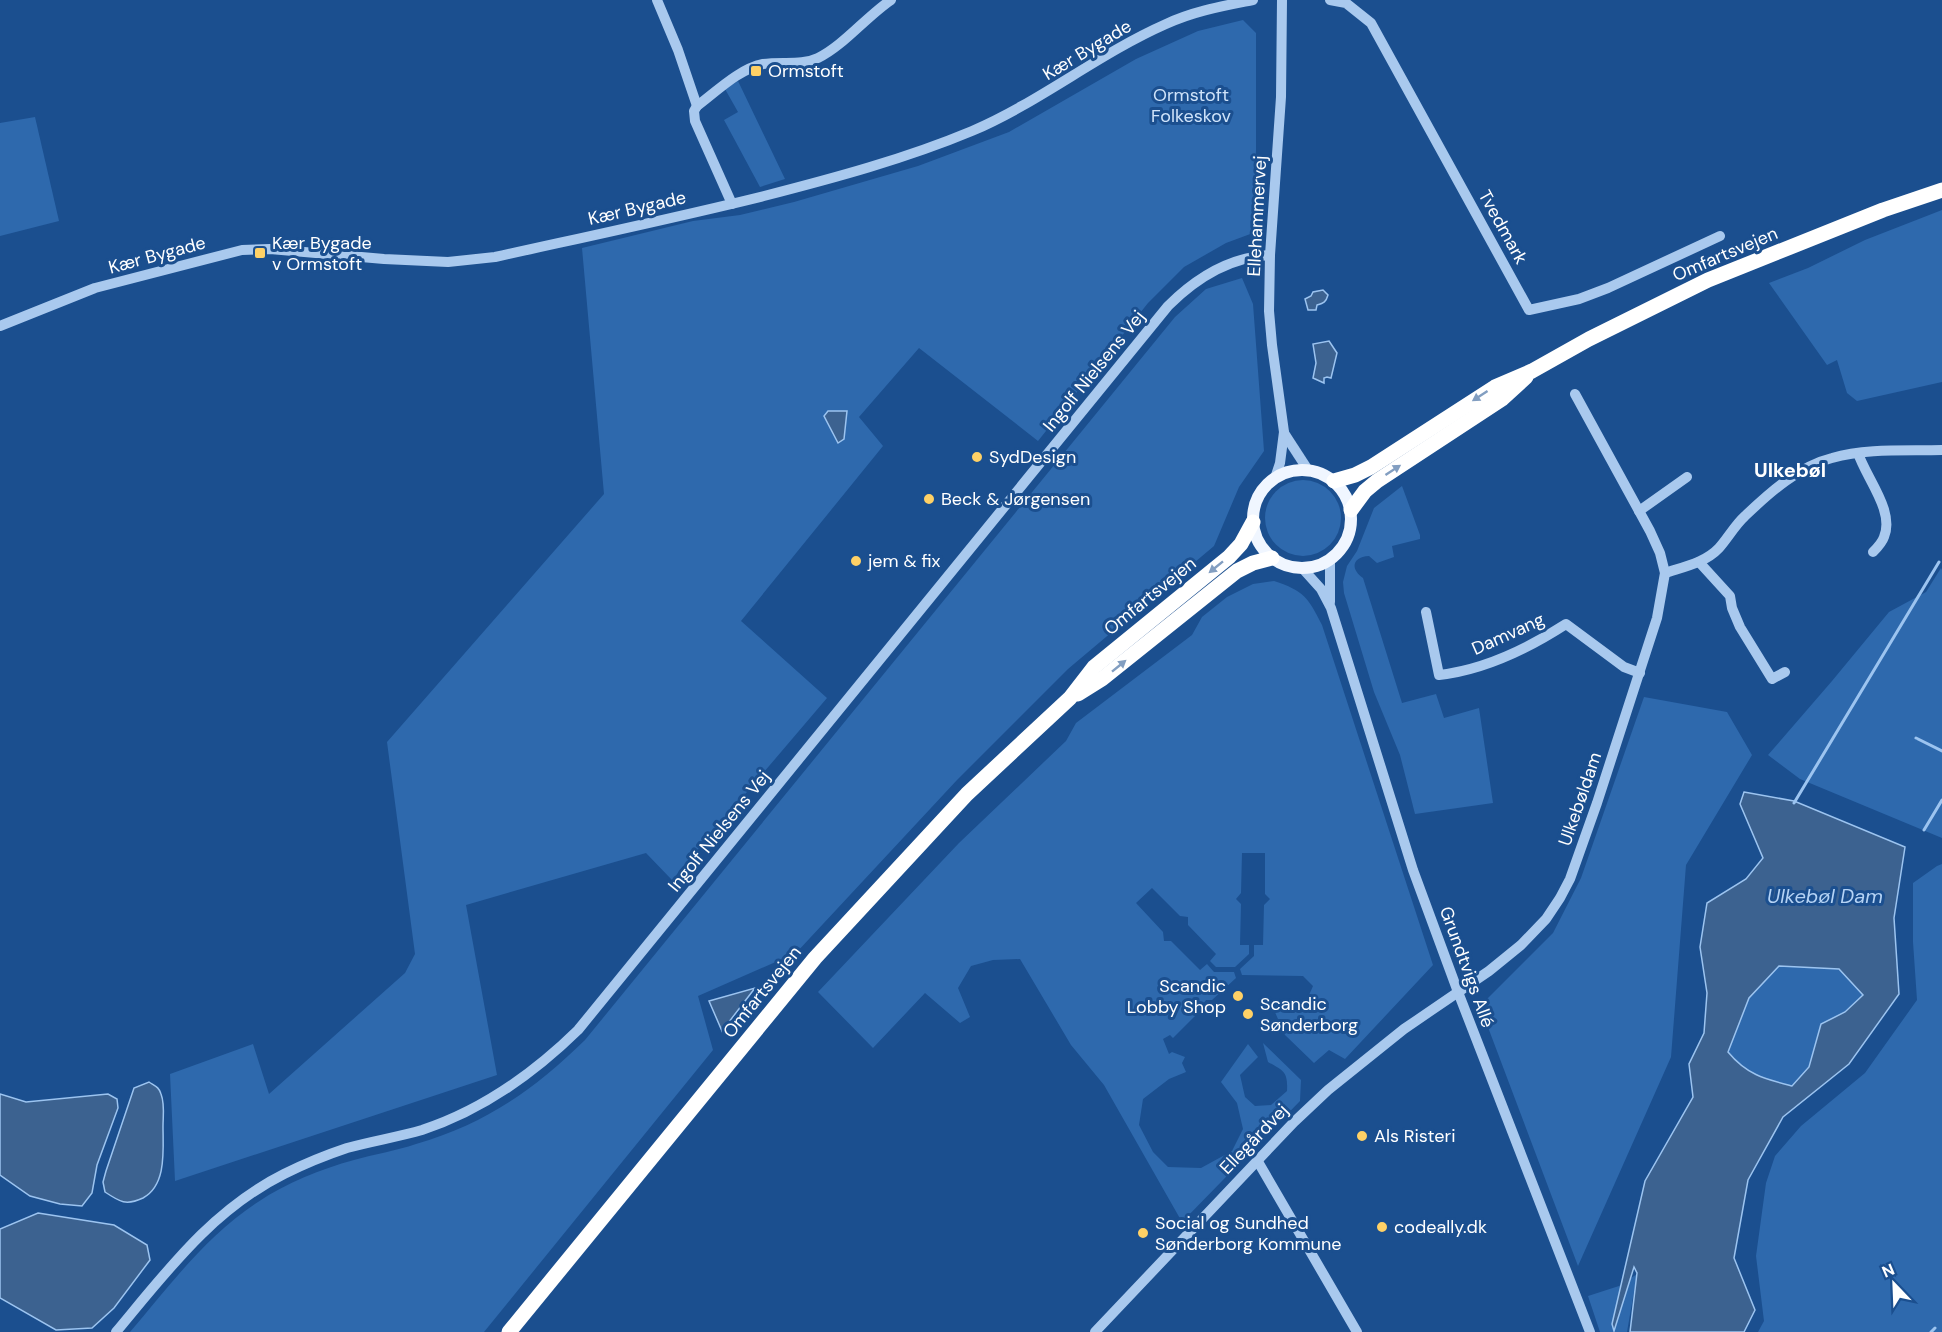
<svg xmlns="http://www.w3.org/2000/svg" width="1942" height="1332" font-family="'DM Sans',sans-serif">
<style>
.green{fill:#2e69ad}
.water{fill:#3c6290;stroke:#9cc4f0;stroke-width:1.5;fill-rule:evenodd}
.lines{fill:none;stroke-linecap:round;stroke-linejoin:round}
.stream{stroke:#9cc4f0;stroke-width:3}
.minor{stroke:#a9c9ee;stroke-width:10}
.major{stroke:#f0f6ff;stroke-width:12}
.highway{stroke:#fff;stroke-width:15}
.oneway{fill:#829ec1}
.poi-dot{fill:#ffd166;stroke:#1b4f8f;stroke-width:2}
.labels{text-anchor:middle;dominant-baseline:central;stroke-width:6;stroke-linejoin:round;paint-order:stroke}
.street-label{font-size:18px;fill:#fff;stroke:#1b4f8f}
.poi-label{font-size:18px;fill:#fff;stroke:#1b4f8f;text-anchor:start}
.park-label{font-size:18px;fill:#cfe3fa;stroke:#1b4f8f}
.neighbourhood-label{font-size:20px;font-weight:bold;fill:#fff;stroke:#1b4f8f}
.water-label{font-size:20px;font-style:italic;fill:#b5d3f5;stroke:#1b4f8f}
</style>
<rect width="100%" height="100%" fill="#1b4f8f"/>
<g class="green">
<polygon points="1243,20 1256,33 1256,150 1253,233 1226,243 1184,267 1148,303 1038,441 919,348 859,417 883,446 741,621 827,698 672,880 646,853 466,905 497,1075 175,1181 170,1074 253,1044 269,1094 405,973 415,954 387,742 604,494 582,248 693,221 740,215 794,202 918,166 1009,132 1136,59 1198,31"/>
<polygon points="738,81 785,179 760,187 724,120 738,112 725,89"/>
<polygon points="35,117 59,221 0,236 0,123"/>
<polygon points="1942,210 1942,382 1857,401 1847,393 1837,360 1827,365 1769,283 1808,268 1865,240"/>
<path d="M1242,278L1253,304L1264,451L1239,487L1214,546L1068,669L957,780L796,953L698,996L713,1050L484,1332H130C170,1285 206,1236 258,1202C286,1183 321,1169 354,1160C374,1154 396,1151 416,1144C485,1124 534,1090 585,1040L1175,317L1206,289Z"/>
<circle cx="1303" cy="518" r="38"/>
<path d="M1402,486L1420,535V539L1392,546L1394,557L1377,563L1369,556C1352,557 1350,569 1363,578L1402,703L1436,694L1444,718L1479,708L1493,803L1415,814L1400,755L1374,692L1344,593L1343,582L1347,566L1357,551L1374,508Z"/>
<polygon points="1941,568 1942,570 1942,838 1800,779 1768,755 1832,681 1889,612 1926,592"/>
<path d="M1274,581C1304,591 1308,597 1322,625L1433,965L1345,1059L1329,1050L1314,1063L1285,1035L1271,1003L1289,1009H1303L1313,986L1303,976L1242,975L1240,969L1254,956V945H1263L1264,905L1270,899L1265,894V853H1242L1241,893L1236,899L1241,904L1240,945H1249V954L1235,967H1216L1210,961L1216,954L1188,925V917L1180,916L1152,888L1136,903L1163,932L1164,941H1171L1200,970L1207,964L1214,972H1234L1236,978L1212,1000H1206L1197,1012L1196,1015L1173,1038L1170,1035L1163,1039L1169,1054L1172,1052L1185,1057L1182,1063L1186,1072L1169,1079L1143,1099L1139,1125L1153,1152L1168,1167L1201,1168L1232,1151L1243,1129L1237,1103L1221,1082L1248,1044L1258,1057L1240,1075L1245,1097L1255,1106L1271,1105L1287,1091C1288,1072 1284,1071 1268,1062L1263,1043L1301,1080L1300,1101L1182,1222L1104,1085L1071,1045L1020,959L993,960L971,966L958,988L970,1017L960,1023L925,993L873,1048L818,992L959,843L1066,741L1076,723L1192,635L1202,617L1227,597L1253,584Z"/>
<polygon points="1644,697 1727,712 1752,755 1686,865 1671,1057 1578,1266 1480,1006 1553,933 1581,878"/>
<polygon points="1942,864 1942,1332 1758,1332 1764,1321 1756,1256 1766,1183 1775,1156 1801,1126 1865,1073 1917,1000 1913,942 1913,883 1937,866"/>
<path d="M1779,966L1839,969L1864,995L1845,1012L1821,1024L1809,1067L1792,1086C1763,1078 1748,1076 1728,1052L1749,998Z"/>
<polygon points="1637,1274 1627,1332 1600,1332 1588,1296 1619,1286"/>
</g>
<g class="water">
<path d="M1323,290L1328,295C1326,302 1324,303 1317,305L1316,310H1308L1305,299L1311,296L1313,292Z"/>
<polygon points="1329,341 1337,353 1331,378 1327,377 1324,378 1324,383 1313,378 1316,363 1313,344"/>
<polygon points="828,411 847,411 844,439 838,443 824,416"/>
<path d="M1744,792L1794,801L1905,847L1894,918L1899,994L1849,1064L1783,1117L1748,1180L1734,1258L1755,1310L1744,1332H1630L1637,1273L1634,1267L1614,1331L1612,1324L1645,1181L1693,1097L1689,1064L1704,1033L1707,993L1700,947L1707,903L1746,879L1763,858L1740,804ZM1779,966L1839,969L1863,995L1845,1012L1821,1024L1809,1067L1792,1086C1765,1079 1747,1075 1728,1052L1749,998Z"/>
<polygon points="755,988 722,1031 709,1001"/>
<path d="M149,1082C155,1086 159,1087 161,1094C165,1104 163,1117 163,1126C163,1150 167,1185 143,1198C126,1206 120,1202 105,1192L103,1182L106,1171L134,1088Z"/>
<polygon points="0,1094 26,1102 108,1094 117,1099 118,1108 97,1165 92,1193 82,1206 60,1204 30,1196 0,1175"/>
<polygon points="38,1213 114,1225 147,1245 150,1260 114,1308 92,1328 56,1330 0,1298 0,1229"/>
</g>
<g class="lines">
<g class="stream">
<polyline points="1916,738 1942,751"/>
<polyline points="1794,803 1939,562"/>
<polyline points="1924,830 1942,800"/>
<polyline points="1931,1332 1935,1328"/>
</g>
<g class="minor">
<polyline points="657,0 678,50 697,106"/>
<polyline points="1330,0 1346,3 1371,23 1529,310 1579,299 1608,288 1720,236"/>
<path d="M732,204L695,121L694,111L697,106C717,91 739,69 763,64C782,61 801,66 818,58C843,46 867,16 891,0"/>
<path d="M0,326L95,288L242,250L270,249L384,259L448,262L495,257C585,237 675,218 764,196C834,178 905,159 972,131C1040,102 1098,54 1166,24C1194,11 1223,6 1253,0"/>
<polyline points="1284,433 1308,470"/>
<path d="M1858,453C1866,478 1895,511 1884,537C1882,543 1877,548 1873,552"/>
<polyline points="1275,478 1280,463 1284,432 1272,345 1269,311 1270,255 1281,97 1282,0"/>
<polyline points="1639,511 1687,477"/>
<polyline points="1699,562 1730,596 1732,608 1740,627 1772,679 1785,672"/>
<polyline points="1303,569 1321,589 1331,608 1413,870 1458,992 1590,1332"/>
<path d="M1665,573C1683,567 1705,563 1719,548C1728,538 1735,525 1745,516C1769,493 1799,466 1832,458C1867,448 1906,451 1942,450"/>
<polyline points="1330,602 1330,560"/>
<path d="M1426,612L1439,675C1483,670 1529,648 1566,624L1624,667L1640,673"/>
<polyline points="1257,1160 1357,1332"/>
<path d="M116,1332C167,1271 212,1210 284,1174C304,1164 326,1155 347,1148C372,1141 398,1137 422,1130C483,1110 533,1074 578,1030L1168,306C1195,279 1229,257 1270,255"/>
<polyline points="1095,1332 1294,1122 1328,1090 1404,1029 1489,971 1521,945 1546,919 1560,898 1570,879 1597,803 1657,618 1665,573 1660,553 1650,531 1575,394"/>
</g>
<circle class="major" cx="1302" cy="519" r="49"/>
<g class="highway">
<polyline points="1334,481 1355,475 1371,467 1495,387 1532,371 1589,339 1708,280 1883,210 1942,190"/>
<polyline points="1351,510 1365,491 1377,481 1502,399 1526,377"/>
<polyline points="1078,694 1102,679 1237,571 1253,563 1272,558"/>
<polyline points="509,1332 815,958 967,794 1070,698 1094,667 1229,557 1241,544 1253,522"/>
</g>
</g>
<defs><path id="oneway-solid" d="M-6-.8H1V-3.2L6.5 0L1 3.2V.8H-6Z" transform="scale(1.5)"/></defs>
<g class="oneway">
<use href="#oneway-solid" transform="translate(1480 396) rotate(147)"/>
<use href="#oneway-solid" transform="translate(1393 470) rotate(-33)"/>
<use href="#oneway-solid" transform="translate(1216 567) rotate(141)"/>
<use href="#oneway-solid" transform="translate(1119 666) rotate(-39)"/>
</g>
<g class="poi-dot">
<rect x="750" y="65" width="12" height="12" rx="3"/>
<rect x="254" y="247" width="12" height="12" rx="3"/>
<circle cx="977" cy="457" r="6"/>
<circle cx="929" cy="499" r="6"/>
<circle cx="856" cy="561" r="6"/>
<circle cx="1238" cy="996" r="6"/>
<circle cx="1248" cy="1014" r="6"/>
<circle cx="1362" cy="1136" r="6"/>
<circle cx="1382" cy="1227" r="6"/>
<circle cx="1143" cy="1233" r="6"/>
</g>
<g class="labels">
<g class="street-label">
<text transform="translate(1087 50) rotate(-31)">Kær Bygade</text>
<text transform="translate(637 208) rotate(-13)">Kær Bygade</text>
<text transform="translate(1257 216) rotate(-87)">Ellehammervej</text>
<text transform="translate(1503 227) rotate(61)">Tvedmark</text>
<text transform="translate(1725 254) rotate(-23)">Omfartsvejen</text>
<text transform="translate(157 255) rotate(-15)">Kær Bygade</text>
<text transform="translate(1094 371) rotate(-51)">Ingolf Nielsens Vej</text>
<text transform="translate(1150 596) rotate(-39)">Omfartsvejen</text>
<text transform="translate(1508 634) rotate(-24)">Damvang</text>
<text transform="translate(1580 799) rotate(-71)">Ulkebøldam</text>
<text transform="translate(719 831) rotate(-51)">Ingolf Nielsens Vej</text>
<text transform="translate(1467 967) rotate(70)">Grundtvigs Allé</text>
<text transform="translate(762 992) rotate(-51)">Omfartsvejen</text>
<text transform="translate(1254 1139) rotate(-46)">Ellegårdvej</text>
</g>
<g class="poi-label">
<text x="768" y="71">Ormstoft</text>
<text x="272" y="243">Kær Bygade<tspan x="272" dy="21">v Ormstoft</tspan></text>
<text x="989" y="457">SydDesign</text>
<text x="941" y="499">Beck &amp; Jørgensen</text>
<text x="868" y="561">jem &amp; fix</text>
<text x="1226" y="986" text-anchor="end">Scandic<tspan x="1226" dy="21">Lobby Shop</tspan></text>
<text x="1260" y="1004">Scandic<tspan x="1260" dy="21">Sønderborg</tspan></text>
<text x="1374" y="1136">Als Risteri</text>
<text x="1155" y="1223">Social og Sundhed<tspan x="1155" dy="21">Sønderborg Kommune</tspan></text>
<text x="1394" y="1227">codeally.dk</text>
</g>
<g class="park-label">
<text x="1191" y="95">Ormstoft<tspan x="1191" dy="21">Folkeskov</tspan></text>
</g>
<g class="neighbourhood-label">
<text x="1790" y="470">Ulkebøl</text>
</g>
<g class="water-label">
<text x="1825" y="896">Ulkebøl Dam</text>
</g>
</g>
<g transform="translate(1894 1284) rotate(337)" stroke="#1b4f8f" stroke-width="4.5" paint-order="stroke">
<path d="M0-4.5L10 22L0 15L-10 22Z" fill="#ffffff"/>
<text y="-9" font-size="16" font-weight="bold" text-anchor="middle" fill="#ffffff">N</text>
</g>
</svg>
